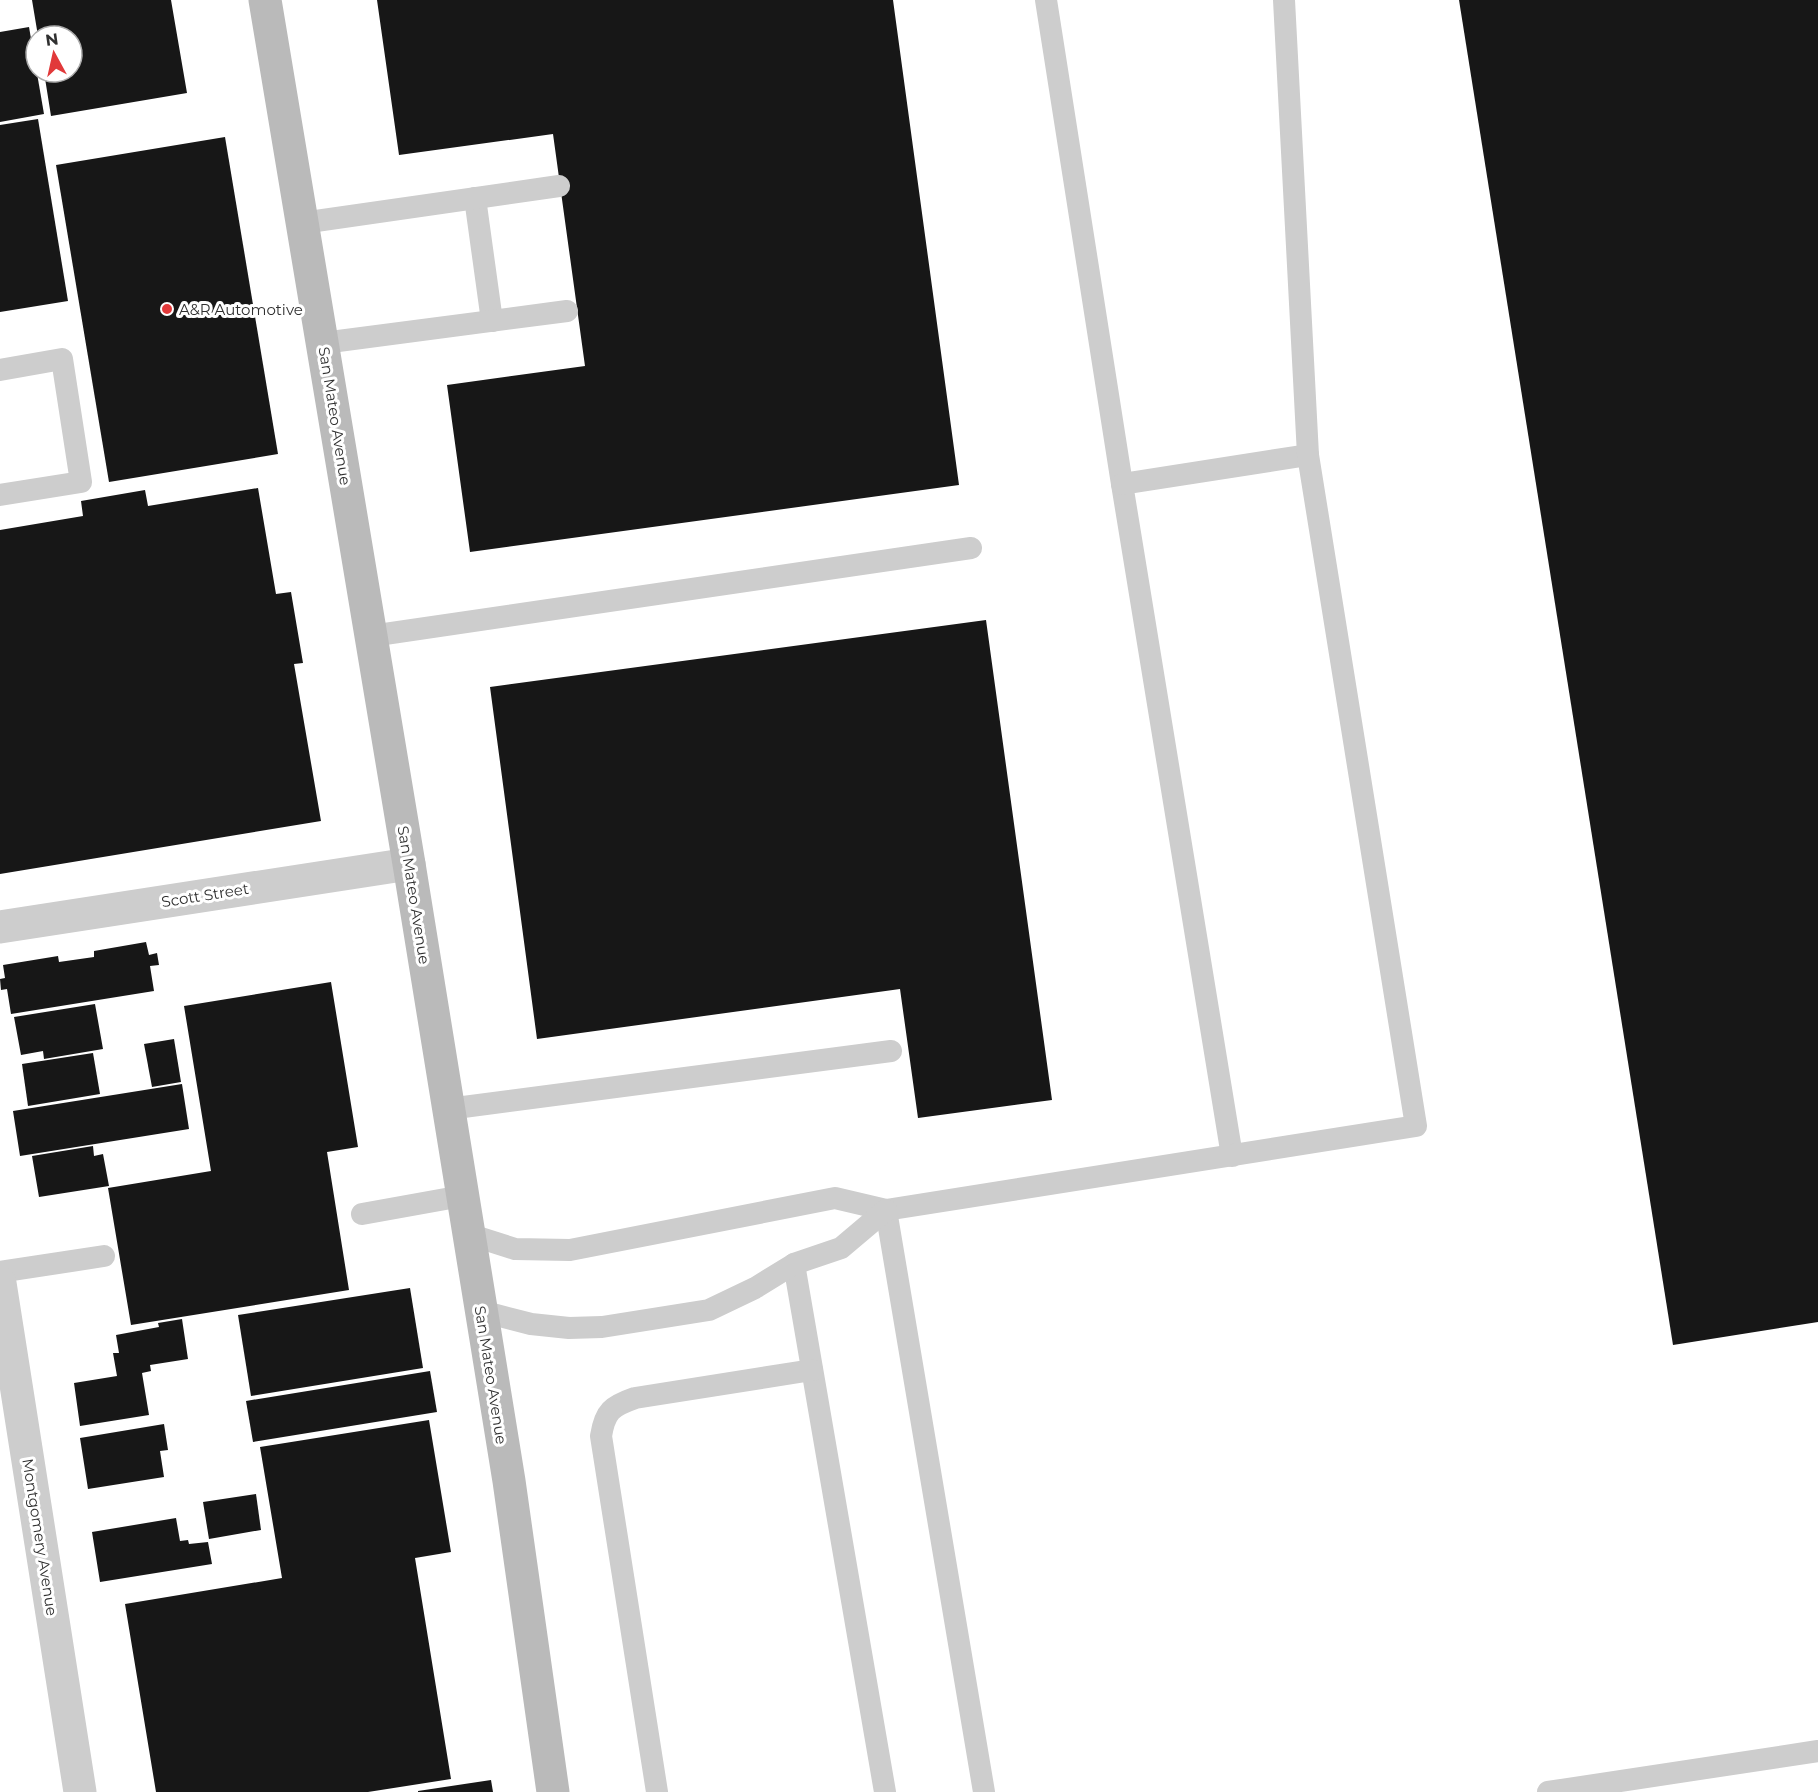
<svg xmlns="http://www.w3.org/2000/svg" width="1818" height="1792" font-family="Montserrat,sans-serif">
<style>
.building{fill:#171717}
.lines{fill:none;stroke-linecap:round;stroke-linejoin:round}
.lane{stroke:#cdcdcd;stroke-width:22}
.street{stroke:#cdcdcd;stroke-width:33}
.secondary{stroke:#bababa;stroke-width:33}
.poi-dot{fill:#e1393a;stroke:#fff;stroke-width:2}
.labels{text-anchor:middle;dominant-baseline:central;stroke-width:6;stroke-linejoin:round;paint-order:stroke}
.poi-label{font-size:15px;fill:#303030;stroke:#fff;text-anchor:start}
.street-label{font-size:15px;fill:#303030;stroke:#fff}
</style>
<rect width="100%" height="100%" fill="#fff"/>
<g class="building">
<polygon points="32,0 171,0 187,93 51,116 44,72 72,72 72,36 38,36"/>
<polygon points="377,0 893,0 959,485 470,552 447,385 585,366 553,134 399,155"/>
<polygon points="1459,0 1818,0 1818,1322 1673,1345"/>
<polygon points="29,27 44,114 0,122 0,32"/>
<polygon points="38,119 68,301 0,312 0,125"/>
<polygon points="225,137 278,454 109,482 56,165"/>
<polygon points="258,488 276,594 291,592 303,663 294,664 321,821 0,874 0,530 83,516 81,501 145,490 148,506"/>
<polygon points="986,620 1052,1100 918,1118 900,989 537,1039 490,687"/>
<polygon points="146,942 149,955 157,953 159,965 150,966 154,991 11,1014 7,989 1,990 0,979 5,978 3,965 58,956 59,962 94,957 94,951"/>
<polygon points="331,982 358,1147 327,1152 349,1290 131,1325 108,1188 211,1171 184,1006"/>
<polygon points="95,1004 103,1049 44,1059 43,1051 21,1055 14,1017"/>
<polygon points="174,1039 181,1082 152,1087 144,1044"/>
<polygon points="93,1053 100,1094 28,1106 22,1064"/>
<polygon points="182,1084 189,1129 20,1156 13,1111"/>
<polygon points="93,1146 94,1156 103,1154 109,1186 39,1197 32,1156"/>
<polygon points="410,1288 423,1368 251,1396 238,1315"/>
<polygon points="182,1319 188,1359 150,1365 151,1371 142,1373 149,1415 80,1426 74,1383 117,1376 113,1353 119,1353 116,1335 159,1327 158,1323"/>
<polygon points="430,1371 437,1412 253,1442 246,1401"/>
<polygon points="429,1420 451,1552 415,1558 451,1779 368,1792 156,1792 125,1604 282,1578 260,1447"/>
<polygon points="164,1424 168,1450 160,1451 164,1477 88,1489 80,1438"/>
<polygon points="256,1494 261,1530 209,1539 203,1502"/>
<polygon points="176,1518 180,1541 188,1540 189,1544 208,1542 212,1564 100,1582 92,1532"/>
<polygon points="491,1780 493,1792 418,1792 418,1791"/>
</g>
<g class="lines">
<g class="lane">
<polyline points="1046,0 1122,484 1232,1156"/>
<polyline points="475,198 492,321"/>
<polyline points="302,223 559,186"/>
<polyline points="323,343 567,311"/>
<polyline points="0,370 62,359 81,482 0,495"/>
<polyline points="1122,484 1308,455"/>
<polyline points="371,636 971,548"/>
<polyline points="448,1109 891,1051"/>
<polyline points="886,1210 984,1792"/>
<polyline points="362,1214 462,1196"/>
<polyline points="468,1234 515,1249 570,1250 835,1198 886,1210 1416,1126 1308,455 1284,0"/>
<polyline points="794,1264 885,1792"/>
<polyline points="0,1272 104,1256"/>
<polyline points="481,1311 531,1324 569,1328 602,1327 709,1310 755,1288 794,1264 841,1248 886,1210"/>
<path d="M657,1792L601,1436C605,1411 612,1406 635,1398L812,1370"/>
<polyline points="1548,1792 1818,1751"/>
</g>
<g class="street">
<polyline points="0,927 409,864"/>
<polyline points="0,1283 80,1792"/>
</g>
<polyline class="secondary" points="265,0 409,864 509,1481 553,1792"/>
</g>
<circle class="poi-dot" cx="167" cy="309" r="6"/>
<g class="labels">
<g class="poi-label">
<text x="179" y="309">A&amp;R Automotive</text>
</g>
<g class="street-label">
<text transform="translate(335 416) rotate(81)">San Mateo Avenue</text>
<text transform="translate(205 895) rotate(-9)">Scott Street</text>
<text transform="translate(414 895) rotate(81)">San Mateo Avenue</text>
<text transform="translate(491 1375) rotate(81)">San Mateo Avenue</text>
<text transform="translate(40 1537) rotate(81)">Montgomery Avenue</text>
</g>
</g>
<g transform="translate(54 54) rotate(352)"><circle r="28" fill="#ffffff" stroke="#acacac" stroke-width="1.5"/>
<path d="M0-4.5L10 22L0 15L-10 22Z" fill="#e1393a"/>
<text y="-9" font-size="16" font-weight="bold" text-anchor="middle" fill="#303030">N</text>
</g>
</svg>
